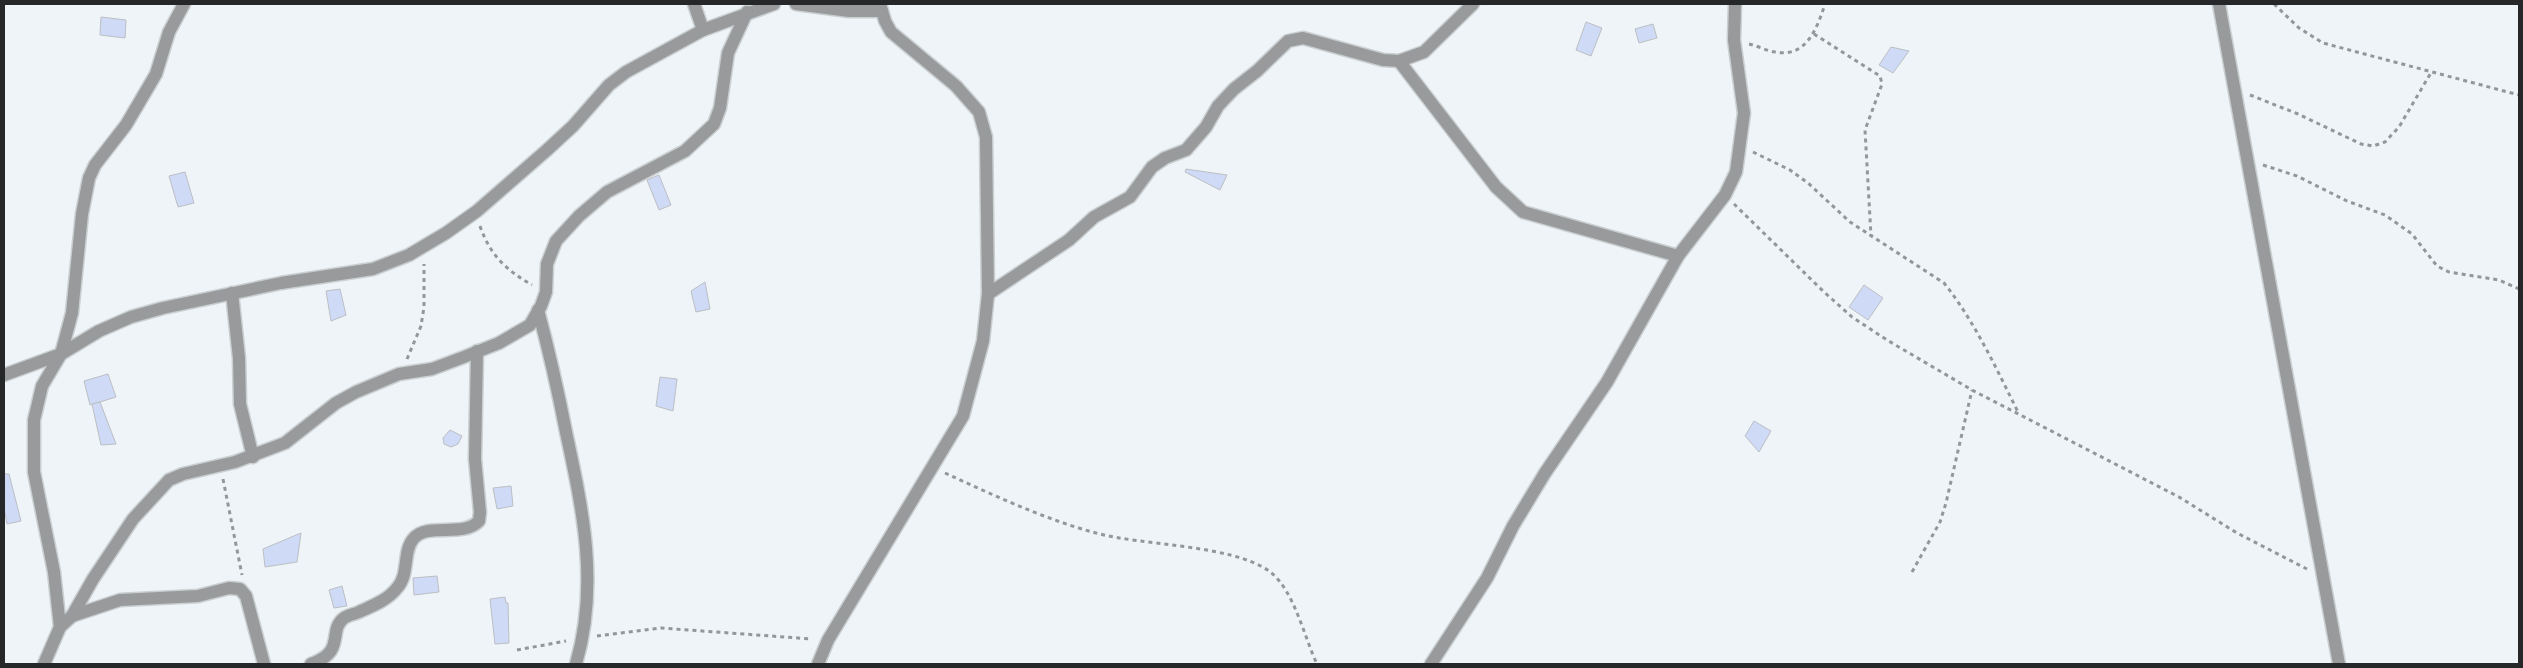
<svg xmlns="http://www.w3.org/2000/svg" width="2523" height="668" font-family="Figtree,sans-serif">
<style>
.building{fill:#cedaf6;stroke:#bcbfc3}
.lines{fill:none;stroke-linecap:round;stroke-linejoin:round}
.street-casing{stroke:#cacfd2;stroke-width:15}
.path{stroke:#939799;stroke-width:3;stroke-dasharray:4 4;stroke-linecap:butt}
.street{stroke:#989a9b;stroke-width:12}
</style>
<rect width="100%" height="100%" fill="#eef4f7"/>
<g class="building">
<polygon points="101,17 126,20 125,38 100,35"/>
<polygon points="1586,22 1602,28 1591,56 1576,50"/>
<polygon points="1653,24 1657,38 1639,43 1635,29"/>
<polygon points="1891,47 1909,51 1893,73 1879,65"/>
<polygon points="1186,169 1227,175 1220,190 1185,172"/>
<polygon points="185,172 194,203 178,207 169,176"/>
<polygon points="659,175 671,205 659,210 647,180"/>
<polygon points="705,282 710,309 696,312 691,291"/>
<polygon points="1864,285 1883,298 1868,320 1849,307"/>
<polygon points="340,289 346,315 331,321 326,291"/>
<polygon points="108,374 116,397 90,405 84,381"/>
<polygon points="660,377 677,379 673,411 656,406"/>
<polygon points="100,402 116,444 101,445 92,404"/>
<polygon points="1754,421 1771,431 1759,452 1745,436"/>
<polygon points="450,430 462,436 458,444 451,447 444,444 443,438"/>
<polygon points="4,474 9,474 21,521 7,524 4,508"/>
<polygon points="511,486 513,506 497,509 493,488"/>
<polygon points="301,533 297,562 265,567 263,549"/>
<polygon points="437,576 439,592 414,595 413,578"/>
<polygon points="342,586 347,606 334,608 329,590"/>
<polygon points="505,597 506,603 508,603 509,643 495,644 490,599"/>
</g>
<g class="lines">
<defs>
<g id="street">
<polyline points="694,4 703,30"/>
<polyline points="796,4 849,11 882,11"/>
<polyline points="2219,4 2339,664"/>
<polyline points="1399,61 1496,187 1523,212 1678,256"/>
<polyline points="232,293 239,358 240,404 253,457"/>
<polyline points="988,294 1069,240 1094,217 1130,197 1152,167 1165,158 1186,150 1206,127 1218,106 1234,89 1257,71 1288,41 1303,38 1383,60 1399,61 1424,52 1473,4"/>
<path d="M538,310C549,351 558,391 566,432C583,511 599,585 576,664"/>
<polyline points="4,375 61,354 99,331 131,317 163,308 281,283 373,269 409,255 446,233 477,211 547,150 573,126 609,85 626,72 703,30 774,4"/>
<polyline points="72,616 120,600 198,596 229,588 240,589 246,596 264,664"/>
<polyline points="60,627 72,616 93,579 133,519 169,480 183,474 235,462 285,443 336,403 356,392 399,374 432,369 464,357 499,343 530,325 541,306 546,292 547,264 556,241 579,216 607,192 685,151 714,124 720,108 728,53 747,12"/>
<polyline points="44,664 60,627 54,572 34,472 34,420 42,386 61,354 72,313 82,214 89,178 95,165 126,125 156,74 169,32 184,4"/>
<path d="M311,664C347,651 327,631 344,618C348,615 355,614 359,612C372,606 388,600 397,588C410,574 402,551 414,538C428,522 463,538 479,521L480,512L475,459L477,351"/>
<polyline points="818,664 828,640 963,416 983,341 988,294 986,137 979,112 956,86 891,32 885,21 880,4"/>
<polyline points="1431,664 1487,578 1513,526 1545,473 1607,382 1678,256 1725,195 1736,172 1744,113 1734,40 1735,4"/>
</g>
</defs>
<use href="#street" class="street-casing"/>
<g class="path">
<polyline points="2274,4 2299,28 2323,43 2519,95"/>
<polyline points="1814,34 1880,76 1882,84 1865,130 1871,236"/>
<path d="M1749,44C1758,46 1767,51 1775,52C1807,58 1817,28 1825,4"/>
<polyline points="2250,95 2298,114 2361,144 2373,146 2385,142 2399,127 2432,71"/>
<path d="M1753,152L1790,170L1808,183L1850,222L1944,283C1975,322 1996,368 2018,412"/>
<polyline points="2263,165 2297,176 2347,201 2385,215 2412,234 2437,266 2449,272 2499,280 2519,289"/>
<polyline points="1734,204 1824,292 1852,317 1887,340 1972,390 2179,497 2237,533 2307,569"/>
<path d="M480,226C490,255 506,270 532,285"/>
<polyline points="407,359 421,326 424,307 424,264"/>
<path d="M945,473C993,495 1044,519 1096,533C1143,546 1230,544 1269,571C1294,589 1304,637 1317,664"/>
<polyline points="223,479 242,575"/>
<polyline points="1912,572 1940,522 1946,503 1972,390"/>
<polyline points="597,636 661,628 812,639"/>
<polyline points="517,650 566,641"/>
</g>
<use href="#street" class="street"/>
</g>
<rect width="2523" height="668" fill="none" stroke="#252728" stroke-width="10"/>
</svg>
